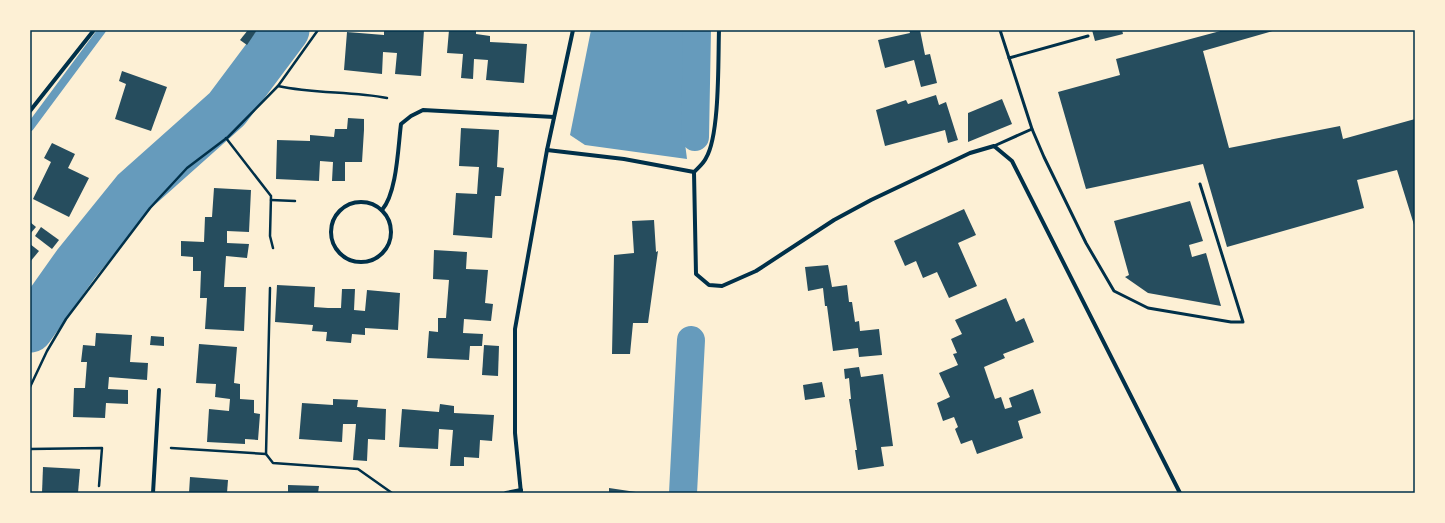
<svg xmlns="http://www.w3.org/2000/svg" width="1445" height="523" font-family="Ubuntu,sans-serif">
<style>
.water{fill:#669bbc}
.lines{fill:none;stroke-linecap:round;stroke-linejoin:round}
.stream{stroke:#669bbc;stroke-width:8}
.canal{stroke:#669bbc;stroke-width:28}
.river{stroke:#669bbc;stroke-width:47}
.building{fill:#264d5e}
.path{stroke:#003049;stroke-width:2.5}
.service{stroke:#003049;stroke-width:3}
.minor{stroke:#003049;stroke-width:4}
.neatline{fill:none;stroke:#003049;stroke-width:1.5}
</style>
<rect width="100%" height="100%" fill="#fdf0d5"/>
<polygon class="water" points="591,30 685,30 682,120 687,159 585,145 570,135"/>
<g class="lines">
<polyline class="stream" points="30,127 102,30"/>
<g class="canal">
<polyline points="695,137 697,30"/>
<polyline points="683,493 691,340"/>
</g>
<polyline class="river" points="30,329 76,264 135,191 227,109 286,30"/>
</g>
<g class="building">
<polygon points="248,30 257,30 247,45 240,40"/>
<polygon points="384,30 424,30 421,76 395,74 397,53 383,52 382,74 344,70 347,32 384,35"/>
<polygon points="449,30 476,30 476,34 490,36 490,42 527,44 524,83 486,80 488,60 474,59 473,79 461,78 463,54 447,53"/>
<polygon points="909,30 920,30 925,55 930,54 937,83 921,87 914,60 885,68 878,40 910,33"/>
<polygon points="1092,30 1122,30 1123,34 1095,41"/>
<polygon points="1224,30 1276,30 1203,51 1229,148 1340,126 1343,139 1415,119 1415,228 1397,170 1357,180 1364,208 1227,247 1203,164 1086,189 1058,92 1120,75 1116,59"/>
<polygon points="122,71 167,87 151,131 115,119 126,84 119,81"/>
<polygon points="936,95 939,105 946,102 958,140 948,143 945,130 885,146 876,110 906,100 908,104"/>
<polygon points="1002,99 1012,124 968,142 968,113"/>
<polygon points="348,118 364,119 364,130 362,162 345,162 345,181 332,181 333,162 320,161 319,181 276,179 277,140 310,141 310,135 334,137 335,129 347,129"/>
<polygon points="461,128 499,130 497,167 504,168 501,196 495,196 492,238 453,235 456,193 477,194 478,180 479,167 459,166"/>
<polygon points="52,143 75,154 68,168 89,178 69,217 33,199 51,162 44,158"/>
<polygon points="214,188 251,190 249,232 227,231 227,243 249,244 247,258 226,256 224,287 246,287 244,331 205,329 207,298 200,298 201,271 193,271 193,257 181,256 181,241 204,242 205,217 212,217"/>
<polygon points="1190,201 1203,241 1189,245 1192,257 1206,253 1221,306 1148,293 1125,277 1129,275 1114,221"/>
<polygon points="964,209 976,235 958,243 977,286 949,298 937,272 923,278 916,261 905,266 894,241"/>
<polygon points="654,220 656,252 658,251 648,323 633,323 630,354 612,354 614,255 634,253 632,221"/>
<polygon points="30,222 36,227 30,234"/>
<polygon points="41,227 59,240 52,249 35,236"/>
<polygon points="30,244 39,251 30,262"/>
<polygon points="434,250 467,252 466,269 488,270 485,303 493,304 491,321 464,319 463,333 483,334 482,346 470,346 469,360 427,358 429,331 438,332 438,318 446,318 449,280 433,279"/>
<polygon points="828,265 832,287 847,285 849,302 852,302 855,322 859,321 860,331 879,329 882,355 859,357 858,348 833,351 827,306 825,306 823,288 808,291 805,267"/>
<polygon points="277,285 315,287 314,307 328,308 341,308 342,289 355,289 354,310 365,311 367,290 400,293 398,330 365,328 365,335 352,334 351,343 326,341 327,332 312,331 313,325 275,322"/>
<polygon points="1006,298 1016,322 1024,318 1034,342 1003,354 1005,358 984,367 995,399 1001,397 1005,409 1012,407 1009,398 1033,389 1041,413 1018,421 1023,438 977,454 972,440 961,444 955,429 958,427 954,417 943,421 937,403 950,397 939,373 958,365 953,354 957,353 951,339 962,334 955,320"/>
<polygon points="96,333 132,335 130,362 148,363 147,380 109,377 108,389 128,390 128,404 106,403 105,418 73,417 74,388 85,388 87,362 81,362 83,345 95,346"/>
<polygon points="151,336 164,337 164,346 150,345"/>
<polygon points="199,344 237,347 234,383 240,384 240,399 254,400 254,413 260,414 258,440 245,439 245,444 207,442 209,409 229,411 230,399 215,397 216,384 196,383"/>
<polygon points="484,345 499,346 498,376 482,375"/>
<polygon points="859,367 861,377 883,374 893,446 881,447 884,466 858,470 855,450 857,450 849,399 851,399 849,378 845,379 844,369"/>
<polygon points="822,382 825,397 805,400 803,385"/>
<polygon points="333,399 358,400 357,407 386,409 385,440 368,439 367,461 353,460 356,424 343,424 342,442 299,439 302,403 333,405"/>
<polygon points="440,404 454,406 454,413 494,415 492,441 480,440 479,458 464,457 464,466 450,466 453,430 439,429 438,449 399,447 402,409 439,412"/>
<polygon points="43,467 80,469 78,493 42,493"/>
<polygon points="190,477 228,480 227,493 189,493"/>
<polygon points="288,485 319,486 318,493 288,493"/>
<polygon points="609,488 636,492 636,493 609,493"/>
</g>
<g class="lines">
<g class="path">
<path d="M278,86C314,94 351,91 387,98"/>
<polyline points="226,138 271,196 270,236 273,248"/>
<polyline points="271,200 295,201"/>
<polyline points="270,288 266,454 273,463 358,469 392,493"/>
<polyline points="30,387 47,351 66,319 150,208 187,168 228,137 278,86 318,30"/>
<polyline points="171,448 266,454"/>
<polyline points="30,449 102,448 99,486"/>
</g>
<g class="service">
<polyline points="1000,30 1032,129 1044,157 1086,243 1114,291 1148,308 1231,322 1243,322 1200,184"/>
<polyline points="1009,58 1088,36"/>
<polyline points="994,146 1032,129"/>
</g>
<g class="minor">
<polyline points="30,111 94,30"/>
<polyline points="547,150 624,159 694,172 696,274 709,285 722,286 756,271 834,220 871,200 970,153 994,146 1012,161 1180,493"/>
<path d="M694,172C698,168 704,163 706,158C720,135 718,59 719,30"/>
<circle cx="361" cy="232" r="30"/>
<path d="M382,210C397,193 398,147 401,124L411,116L423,110L554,117"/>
<polyline points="153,493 159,390"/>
<polyline points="506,493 521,490"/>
<polyline points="521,493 515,433 515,329 547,150 573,30"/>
</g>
</g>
<rect width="1445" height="523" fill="none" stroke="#fdf0d5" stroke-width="62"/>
<rect x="31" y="31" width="1383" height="461" class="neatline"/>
</svg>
